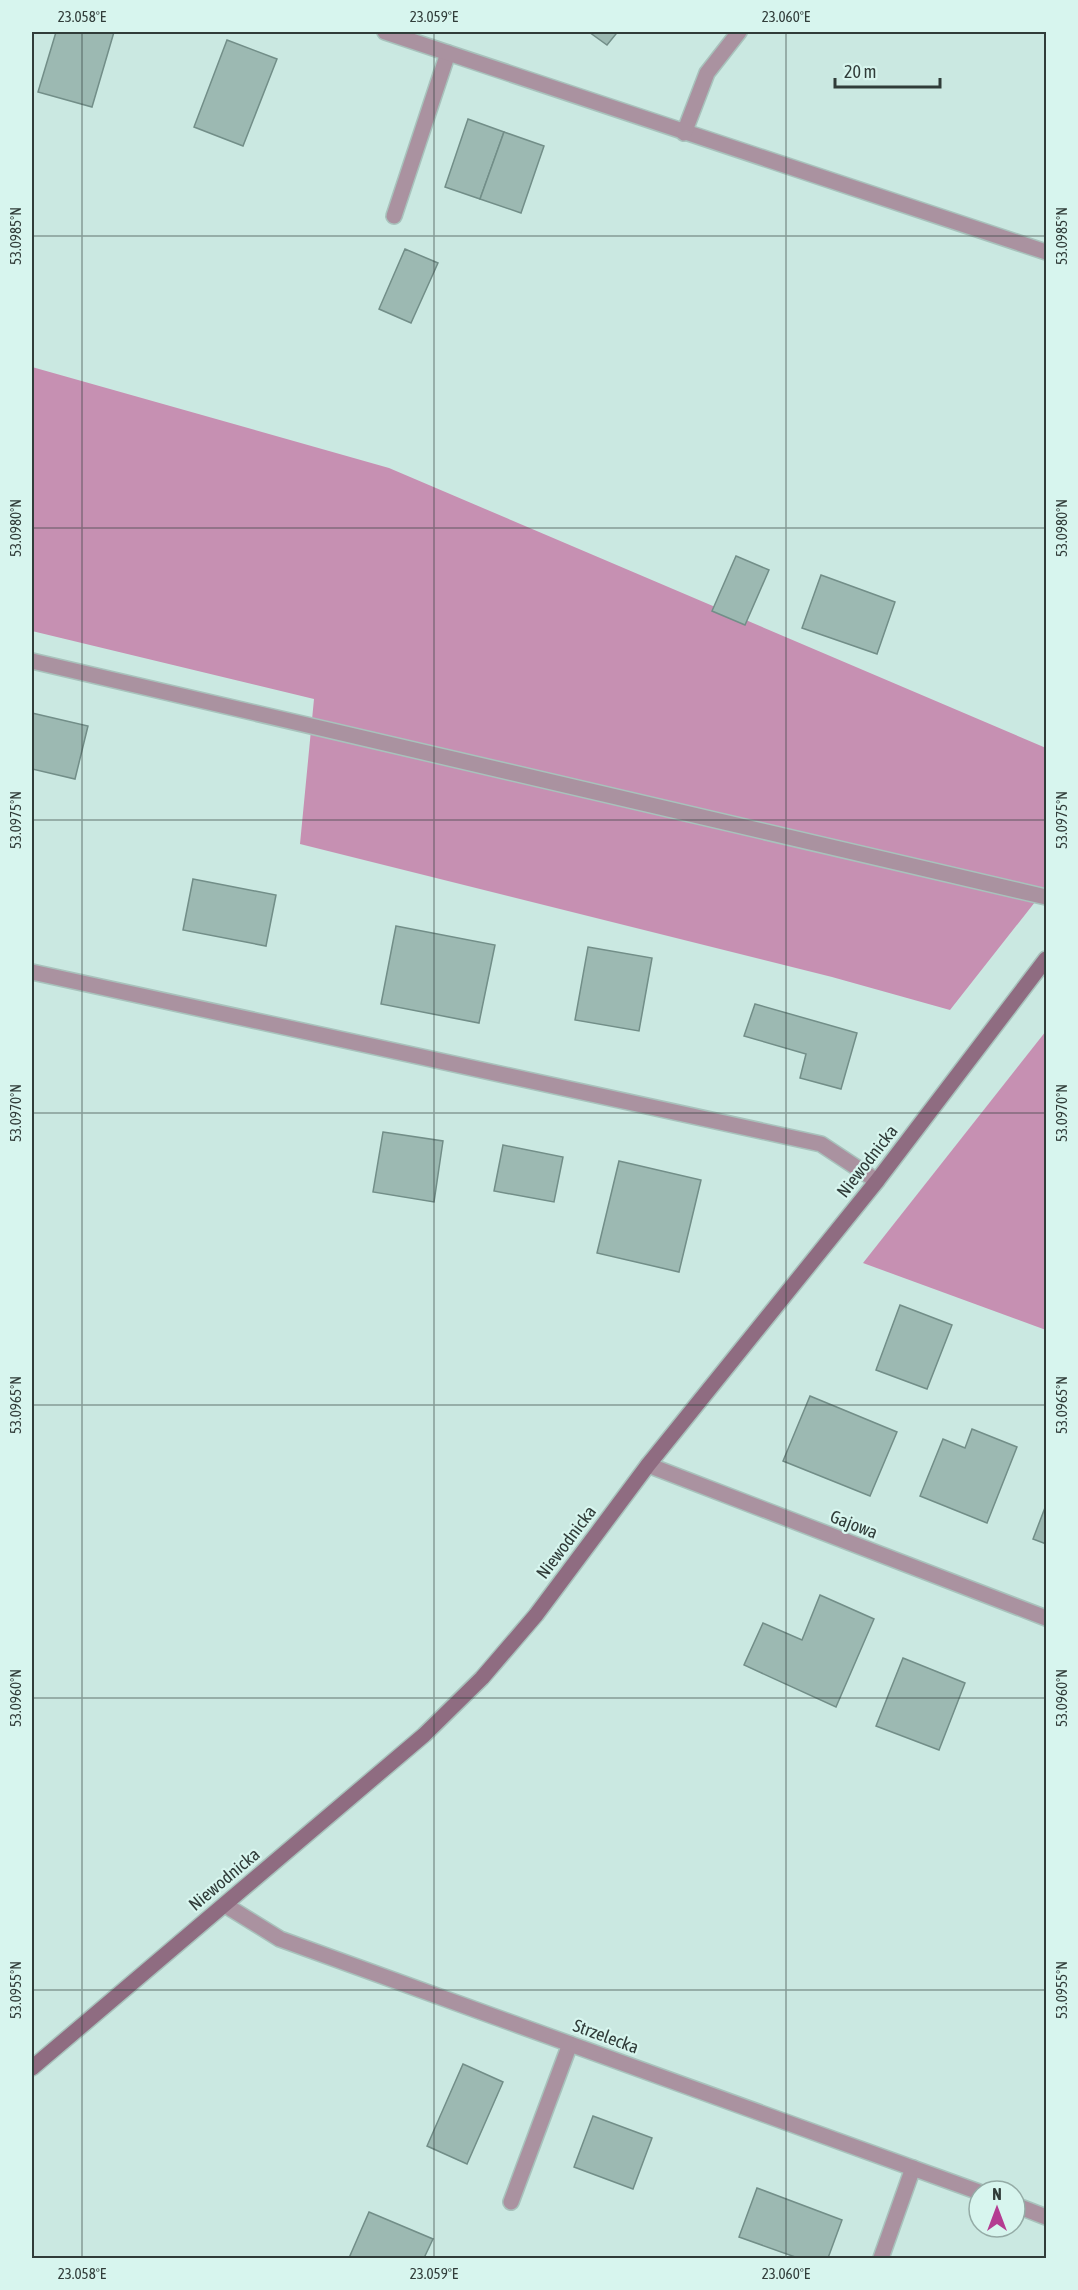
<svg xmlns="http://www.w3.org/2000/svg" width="1078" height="2290" font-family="'Asap Condensed',sans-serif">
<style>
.forest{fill:#c690b2}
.building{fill:#9cb9b2;stroke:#728e88;stroke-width:1.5}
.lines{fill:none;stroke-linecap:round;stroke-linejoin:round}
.lane-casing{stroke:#a8c2bc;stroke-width:18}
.street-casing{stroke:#a8c2bc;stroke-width:18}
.secondary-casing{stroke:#a8c2bc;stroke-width:18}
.lane{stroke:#aa92a0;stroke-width:15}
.street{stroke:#aa92a0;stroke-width:15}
.secondary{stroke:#8f6c81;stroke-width:15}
.ticks{fill:none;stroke:#303c39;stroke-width:1.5;stroke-opacity:0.45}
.labels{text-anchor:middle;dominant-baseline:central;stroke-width:4.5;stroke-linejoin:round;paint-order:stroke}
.street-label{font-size:18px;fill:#303c39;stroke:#d7f5ee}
.neatline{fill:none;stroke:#303c39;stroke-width:2}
.ticks-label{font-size:15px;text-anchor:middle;fill:#303c39}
</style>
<rect width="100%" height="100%" fill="#cae8e1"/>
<g class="forest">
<polygon points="32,367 389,468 1046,748 1046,888 950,1010 832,977 300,844 314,699 32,631"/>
<polygon points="1046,1031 1046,1330 863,1263"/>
</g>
<g class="building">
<polygon points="56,32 114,32 92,107 38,92"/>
<polygon points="589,32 613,32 616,34 607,45"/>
<polygon points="227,40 277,59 243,146 194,127"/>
<polygon points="468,119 504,132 480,199 445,187"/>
<polygon points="504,132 544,146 521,213 480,199"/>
<polygon points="405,249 438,263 411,323 379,309"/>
<polygon points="736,556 769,570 745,625 712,611"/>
<polygon points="821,575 895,602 877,654 802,628"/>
<polygon points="32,713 88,726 75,779 32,769"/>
<polygon points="193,879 276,895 266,946 183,930"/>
<polygon points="396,926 495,945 479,1023 381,1004"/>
<polygon points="588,947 652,958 639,1031 575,1020"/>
<polygon points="755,1004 857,1033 841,1089 800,1078 806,1054 744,1036"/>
<polygon points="383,1132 443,1141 434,1202 373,1192"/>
<polygon points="503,1145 563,1157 554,1202 494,1191"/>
<polygon points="619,1161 701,1180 679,1272 597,1253"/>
<polygon points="900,1305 952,1325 927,1389 876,1370"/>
<polygon points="810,1396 897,1432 870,1496 783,1461"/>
<polygon points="972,1429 1017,1447 987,1523 920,1496 943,1439 965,1448"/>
<polygon points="1046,1505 1046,1544 1033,1539"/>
<polygon points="820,1595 874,1619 836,1707 744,1665 763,1623 802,1640"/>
<polygon points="903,1658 965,1683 939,1750 876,1726"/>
<polygon points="463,2064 503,2082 467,2164 427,2146"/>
<polygon points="593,2116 652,2138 633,2189 574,2167"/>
<polygon points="757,2188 842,2220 828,2258 798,2258 739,2237"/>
<polygon points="369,2212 433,2239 424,2258 349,2258"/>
</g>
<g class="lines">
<defs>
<g id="lane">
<polyline points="394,216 448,53"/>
<polyline points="511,2202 570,2044"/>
<polyline points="881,2258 913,2168"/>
</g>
<g id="street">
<polyline points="385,32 1046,252"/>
<polyline points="684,133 707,73 739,32"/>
<polyline points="32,661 1046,897"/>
<polyline points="32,972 821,1144 877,1181"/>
<polyline points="648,1465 1046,1618"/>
<polyline points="225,1905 280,1939 979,2192"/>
<polyline points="1015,2205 1046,2217"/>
</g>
<polyline id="secondary" points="32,2068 424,1735 482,1678 536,1615 648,1465 877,1181 1046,959"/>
</defs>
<use href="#lane" class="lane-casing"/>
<use href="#street" class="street-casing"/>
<use href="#secondary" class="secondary-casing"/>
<use href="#lane" class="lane"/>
<use href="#street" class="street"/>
<use href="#secondary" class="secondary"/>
</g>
<path class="ticks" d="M82,32V2258M434,32V2258M786,32V2258M32,236H1046M32,528H1046M32,820H1046M32,1113H1046M32,1405H1046M32,1698H1046M32,1990H1046"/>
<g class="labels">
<g class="street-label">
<text transform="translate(867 1161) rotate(-52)">Niewodnicka</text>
<text transform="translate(854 1524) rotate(21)">Gajowa</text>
<text transform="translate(566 1542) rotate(-53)">Niewodnicka</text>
<text transform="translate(224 1879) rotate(-40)">Niewodnicka</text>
<text transform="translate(606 2036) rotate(20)">Strzelecka</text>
</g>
</g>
<rect width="1078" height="2290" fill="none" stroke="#d7f5ee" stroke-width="66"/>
<g transform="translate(997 2209)"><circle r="28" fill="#d7f5ee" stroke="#94aba6" stroke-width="1.5"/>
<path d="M0-4.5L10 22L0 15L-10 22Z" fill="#b43c91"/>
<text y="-9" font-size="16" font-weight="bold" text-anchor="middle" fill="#303c39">N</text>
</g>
<path d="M835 78v9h105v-9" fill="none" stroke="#303c39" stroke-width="3"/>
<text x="844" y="78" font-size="18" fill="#303c39" stroke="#d7f5ee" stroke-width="4.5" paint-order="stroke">20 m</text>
<rect x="33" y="33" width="1012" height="2224" class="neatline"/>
<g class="ticks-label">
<text x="82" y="22">23.058°E</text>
<text x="434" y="22">23.059°E</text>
<text x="786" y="22">23.060°E</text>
<text transform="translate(16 236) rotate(-90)" y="5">53.0985°N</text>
<text transform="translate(1062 236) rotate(-90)" y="5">53.0985°N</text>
<text transform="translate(16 528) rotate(-90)" y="5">53.0980°N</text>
<text transform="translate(1062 528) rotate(-90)" y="5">53.0980°N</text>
<text transform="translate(16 820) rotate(-90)" y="5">53.0975°N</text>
<text transform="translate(1062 820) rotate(-90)" y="5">53.0975°N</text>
<text transform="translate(16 1113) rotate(-90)" y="5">53.0970°N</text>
<text transform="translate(1062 1113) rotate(-90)" y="5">53.0970°N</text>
<text transform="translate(16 1405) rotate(-90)" y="5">53.0965°N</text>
<text transform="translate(1062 1405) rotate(-90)" y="5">53.0965°N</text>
<text transform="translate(16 1698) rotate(-90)" y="5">53.0960°N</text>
<text transform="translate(1062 1698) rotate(-90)" y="5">53.0960°N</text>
<text transform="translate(16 1990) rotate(-90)" y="5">53.0955°N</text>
<text transform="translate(1062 1990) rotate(-90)" y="5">53.0955°N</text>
<text x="82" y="2279">23.058°E</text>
<text x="434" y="2279">23.059°E</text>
<text x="786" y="2279">23.060°E</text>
</g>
</svg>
